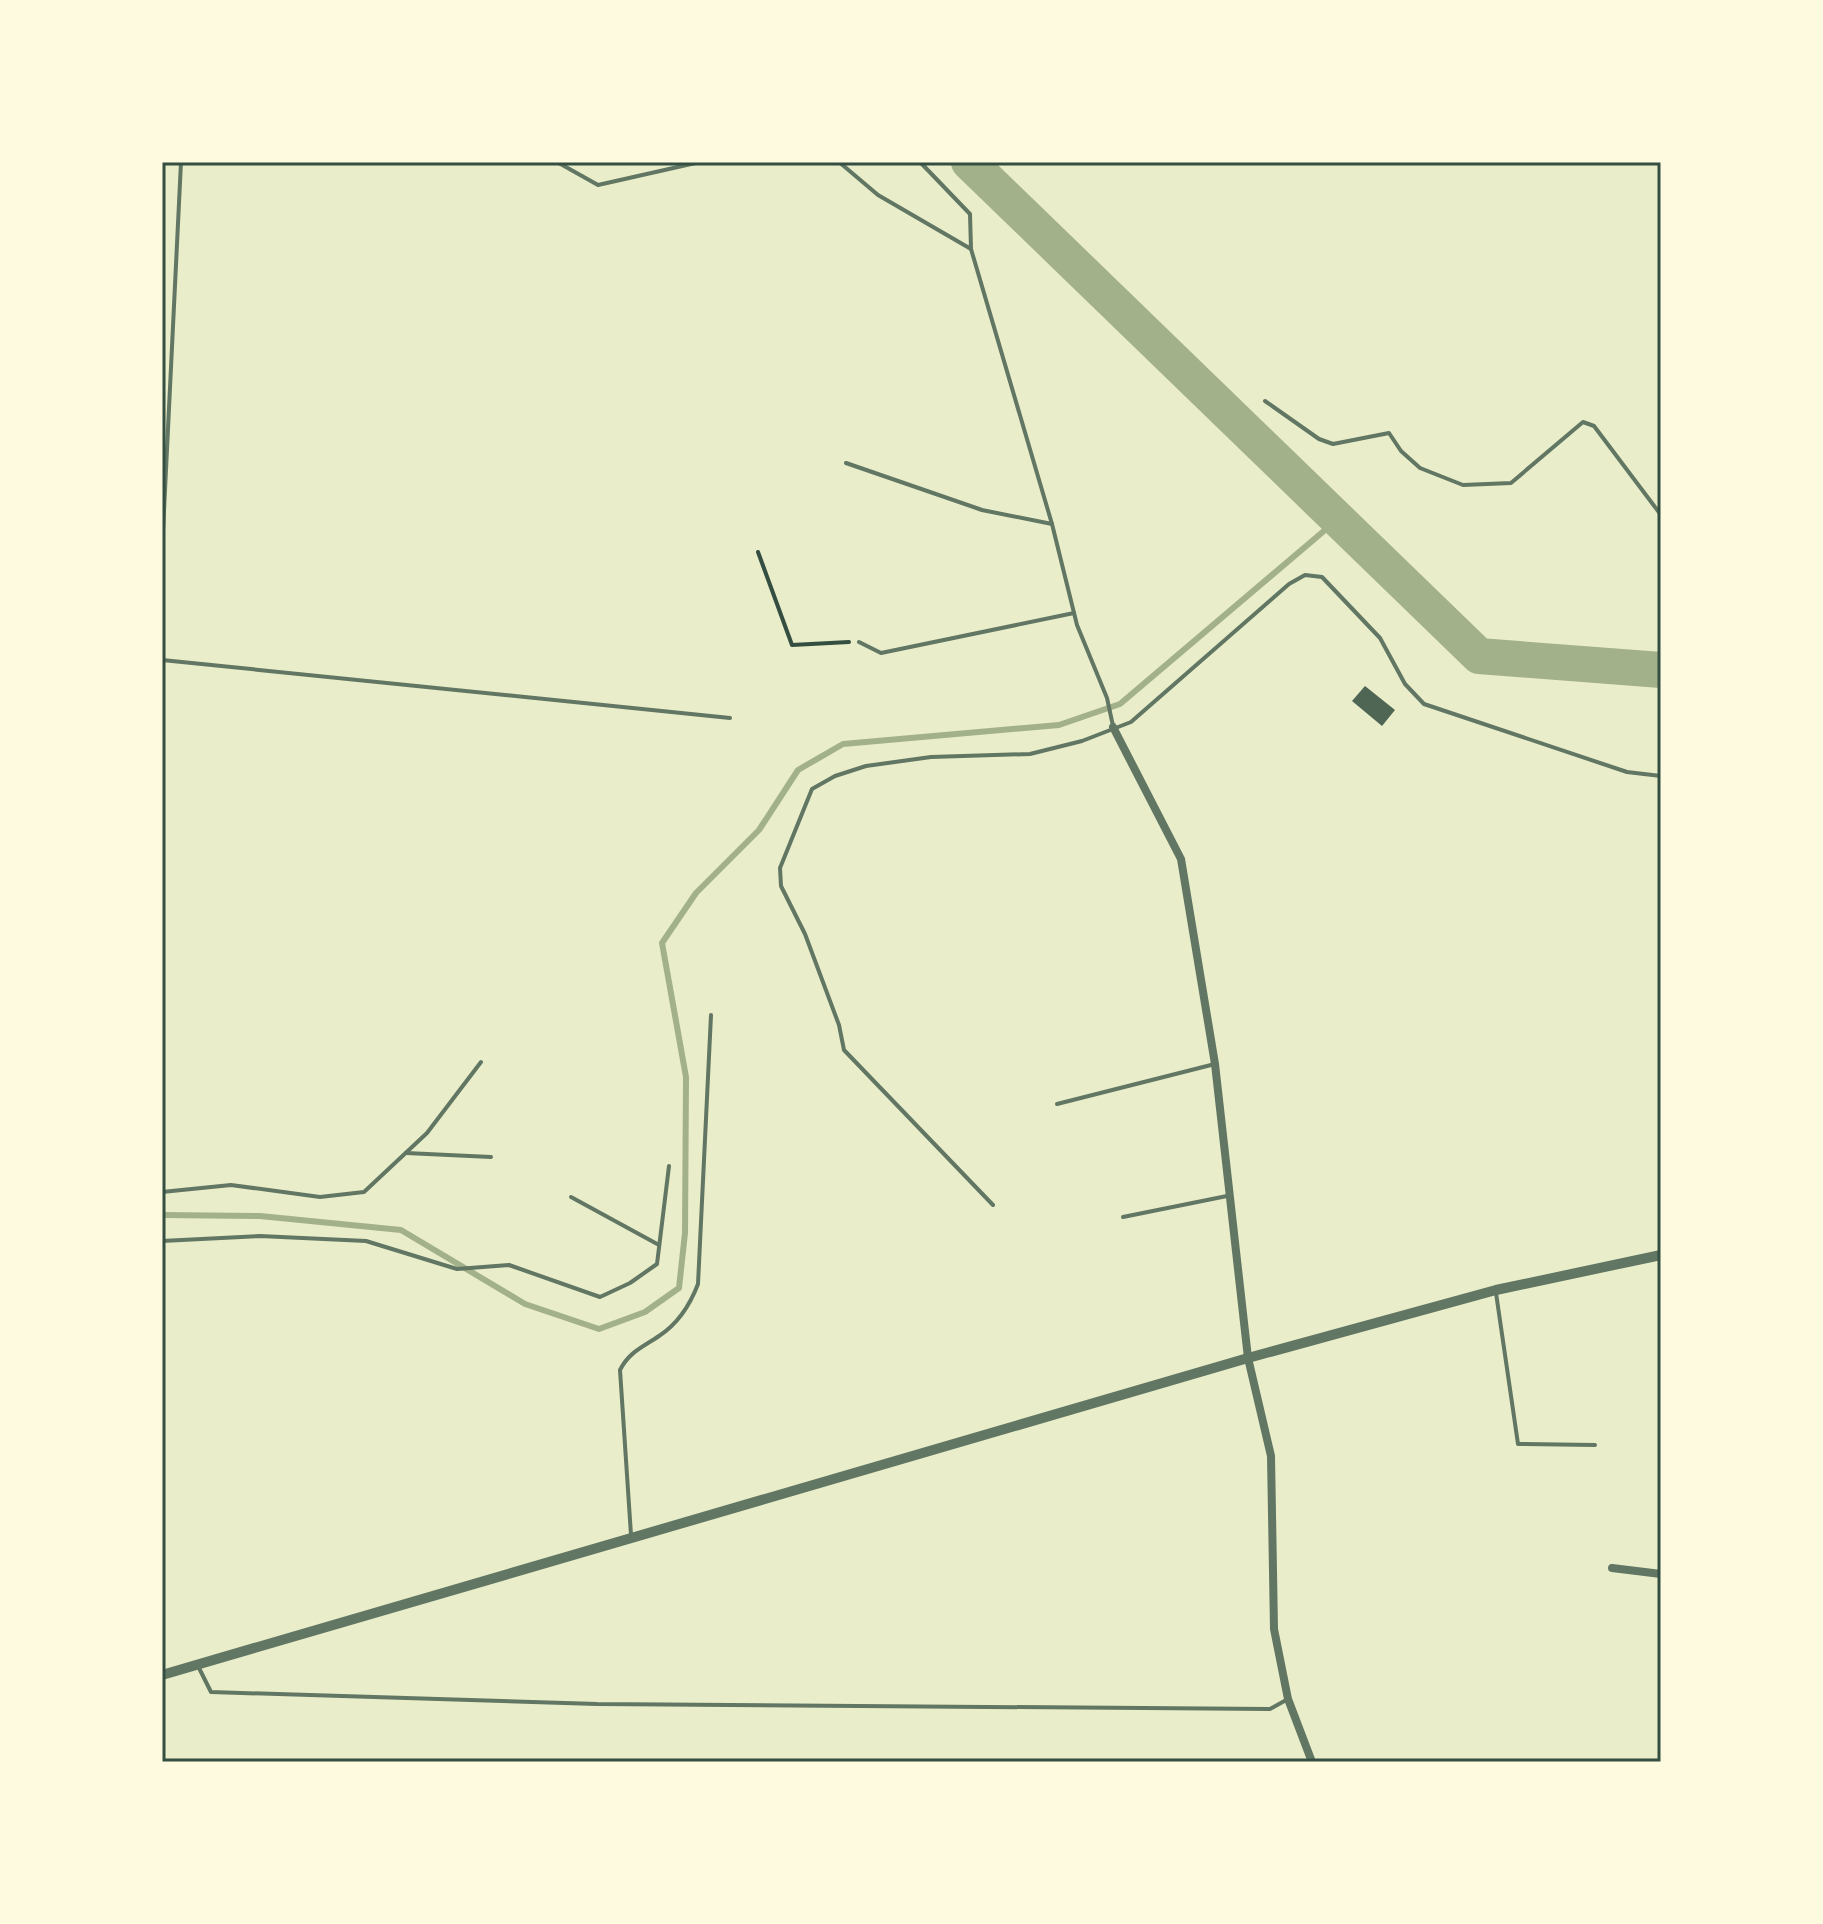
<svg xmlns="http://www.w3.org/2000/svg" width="1823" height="1924" font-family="'Exo 2',sans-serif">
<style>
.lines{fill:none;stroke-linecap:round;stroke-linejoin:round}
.stream{stroke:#a3b18a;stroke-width:6}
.river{stroke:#a3b18a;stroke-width:36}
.building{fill:#4f6655}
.path{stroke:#344e41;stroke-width:4}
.service{stroke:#617663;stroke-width:4}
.minor{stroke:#617663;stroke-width:8}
.tertiary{stroke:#617663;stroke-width:10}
.neatline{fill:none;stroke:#344e41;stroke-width:3}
</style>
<rect width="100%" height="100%" fill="#e9edc9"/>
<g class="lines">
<polyline class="stream" points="162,1215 260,1216 401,1230 525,1304 599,1329 645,1312 679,1288 685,1233 686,1077 662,943 696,893 759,830 798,770 843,744 1059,725 1120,704 1338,519"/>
<polyline class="river" points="969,162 1479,656 1661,670"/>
</g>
<polygon class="building" points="1365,686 1395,710 1382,726 1352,701"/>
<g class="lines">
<polyline class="path" points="758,552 792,645 849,642"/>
<g class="service">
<polyline points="557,162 598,185 700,162"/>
<polyline points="839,162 878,195 971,249"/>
<polyline points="920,162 970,214 971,249 1052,524 1077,625 1107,698 1113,726"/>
<polyline points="1265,401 1319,439 1333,444 1389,433 1401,451 1420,468 1463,485 1511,483 1583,422 1594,426 1661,515"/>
<polyline points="846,463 982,510 1052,524"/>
<polyline points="162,552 181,162"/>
<polyline points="859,642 881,653 1074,613"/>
<polyline points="162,660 730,718"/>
<polyline points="1057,1104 1215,1064"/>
<polyline points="406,1153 491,1157"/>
<polyline points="162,1192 231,1185 320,1197 364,1192 427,1133 481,1062"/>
<polyline points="571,1197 659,1245"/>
<polyline points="993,1205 844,1050 839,1025 805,934 781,886 780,868 812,789 835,776 866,766 931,757 1030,754 1082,741 1131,722 1289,584 1305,575 1322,577 1380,638 1405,684 1424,704 1627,772 1661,776"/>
<polyline points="1123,1217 1227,1196"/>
<polyline points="162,1241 260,1236 366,1241 457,1269 509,1265 600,1297 630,1283 657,1264 669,1166"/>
<polyline points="1496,1293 1518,1444 1595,1445"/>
<path d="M631,1535L620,1370C629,1352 643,1347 659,1336C679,1323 690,1305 698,1284L711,1015"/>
<polyline points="198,1666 211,1692 597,1704 1270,1709 1288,1699"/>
</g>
<g class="minor">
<polyline points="1113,727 1181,859 1215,1064 1248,1358 1271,1456 1274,1629 1288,1699 1312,1762"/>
<polyline points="1612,1568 1661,1574"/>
</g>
<polyline class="tertiary" points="162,1675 1248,1358 1496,1290 1661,1255"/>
</g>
<rect width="1823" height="1924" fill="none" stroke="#fefae0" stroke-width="328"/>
<rect x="164" y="164" width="1495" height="1596" class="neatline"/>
</svg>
